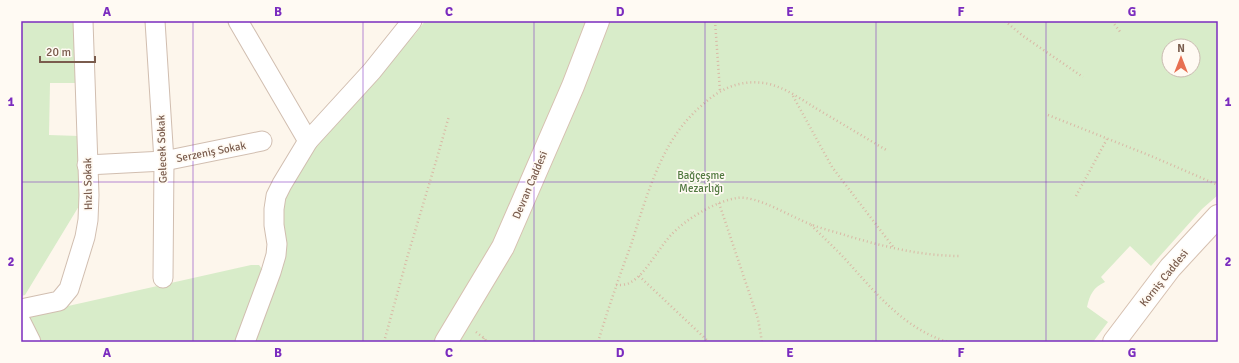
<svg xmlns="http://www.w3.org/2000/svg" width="1239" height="363" font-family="Signika,sans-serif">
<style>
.green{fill:#d8ecc9;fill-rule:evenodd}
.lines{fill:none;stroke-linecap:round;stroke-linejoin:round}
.minor-casing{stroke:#d1beb0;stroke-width:21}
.secondary-casing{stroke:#d6c0b0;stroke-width:24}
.path{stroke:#d9b8a5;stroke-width:2.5;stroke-dasharray:1 3;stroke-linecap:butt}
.minor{stroke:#fff;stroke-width:19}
.secondary{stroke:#fff;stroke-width:22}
.grid{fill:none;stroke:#7b2cbf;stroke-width:1;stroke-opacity:0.55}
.labels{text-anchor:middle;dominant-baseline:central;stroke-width:3.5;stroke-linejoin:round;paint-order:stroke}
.street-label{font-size:11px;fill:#7a5c4d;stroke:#fffaf3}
.park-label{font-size:11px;fill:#537a41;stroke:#fffaf3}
.neatline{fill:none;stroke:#7b2cbf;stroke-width:1.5}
.grid-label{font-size:13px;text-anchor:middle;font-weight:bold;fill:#7b2cbf}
</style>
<rect width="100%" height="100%" fill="#fdf6ec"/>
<g class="green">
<polygon points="21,21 78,21 81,83 50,83 49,135 79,136 79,206 25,295 21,296"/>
<path d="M425,21H1218V195L1202,209L1151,266L1130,246L1101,277L1105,282C1093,288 1090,294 1087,307L1108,322L1093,342H253L281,205L299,171L315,148L356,99L416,33ZM1169,46H1193V70H1169Z"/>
<polygon points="251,265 259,265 262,269 237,342 42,342 28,315"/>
</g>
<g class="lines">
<defs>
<g id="minor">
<polyline points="155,21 164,161 163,278"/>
<polyline points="238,21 308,141"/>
<polyline points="87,165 164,161 262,141"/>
<polyline points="21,309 59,301 69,289 85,237 88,220 89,195 83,21"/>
<polyline points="21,322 31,342"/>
<polyline points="245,342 271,272 276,255 277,244 274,225 274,209 276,196 282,184 308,141 372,71 412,21"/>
</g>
<g id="secondary">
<polyline points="446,342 503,247 573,86 598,21"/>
<polyline points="1114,342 1170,268 1218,216"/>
</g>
</defs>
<use href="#minor" class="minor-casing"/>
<use href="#secondary" class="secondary-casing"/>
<g class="path">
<polyline points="715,21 720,91"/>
<polyline points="1005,21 1023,36 1083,77"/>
<polyline points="1112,21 1121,33"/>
<polyline points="793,96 832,167 894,248"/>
<polyline points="1048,115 1151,156 1218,185"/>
<polyline points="1076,196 1107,139"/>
<polyline points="719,203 758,319 762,342"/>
<path d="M811,225C823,237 835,248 846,260C875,292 904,329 948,342"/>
<polyline points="639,276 709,342"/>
<path d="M616,285C621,285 627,285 631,282C645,275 660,246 672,234C686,219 716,201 737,198C757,195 791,217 810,224C822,229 836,232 848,236C885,247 922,256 961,256"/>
<polyline points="476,332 484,338 487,342"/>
<polyline points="384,342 407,258 437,158 449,116"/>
<polyline points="481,342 484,338"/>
<path d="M598,342C608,309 619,277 631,245C642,210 656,162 677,133C685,121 696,110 708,100C724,87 742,80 764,83C783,86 801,99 817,109C841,123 864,137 888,151"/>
</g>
<use href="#minor" class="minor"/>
<use href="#secondary" class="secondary"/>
</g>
<path class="grid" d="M193,21V342M363,21V342M534,21V342M705,21V342M876,21V342M1046,21V342M21,182H1218"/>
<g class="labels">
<g class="street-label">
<text transform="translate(162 149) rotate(-92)">Gelecek Sokak</text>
<text transform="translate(211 152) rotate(-11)">Serzeniş Sokak</text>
<text transform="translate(88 184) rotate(-91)">Hızlı Sokak</text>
<text transform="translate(530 185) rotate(-67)">Devran Caddesi</text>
<text transform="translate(1164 278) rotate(-51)">Korniş Caddesi</text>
</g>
<g class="park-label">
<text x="701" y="175">Bağçeşme<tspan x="701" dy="13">Mezarlığı</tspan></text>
</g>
</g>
<rect width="1239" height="363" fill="none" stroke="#fffaf3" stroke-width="44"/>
<g transform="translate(1181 58)"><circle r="19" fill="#fffaf3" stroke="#cabbb1"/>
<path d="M0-3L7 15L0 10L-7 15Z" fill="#e76f51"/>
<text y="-6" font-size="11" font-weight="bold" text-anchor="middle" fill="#7a5c4d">N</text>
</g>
<path d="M40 56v6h55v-6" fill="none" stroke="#7a5c4d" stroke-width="2"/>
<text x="46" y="56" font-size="12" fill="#7a5c4d" stroke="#fffaf3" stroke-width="3" paint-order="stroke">20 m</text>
<rect x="22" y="22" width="1195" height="319" class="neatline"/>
<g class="grid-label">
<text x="107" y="16">A</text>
<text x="278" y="16">B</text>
<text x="449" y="16">C</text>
<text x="620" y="16">D</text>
<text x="790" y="16">E</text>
<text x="961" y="16">F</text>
<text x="1132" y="16">G</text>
<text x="11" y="106">1</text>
<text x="1228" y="106">1</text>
<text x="11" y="266">2</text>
<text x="1228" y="266">2</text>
<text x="107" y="357">A</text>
<text x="278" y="357">B</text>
<text x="449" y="357">C</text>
<text x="620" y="357">D</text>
<text x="790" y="357">E</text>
<text x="961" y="357">F</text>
<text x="1132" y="357">G</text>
</g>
</svg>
